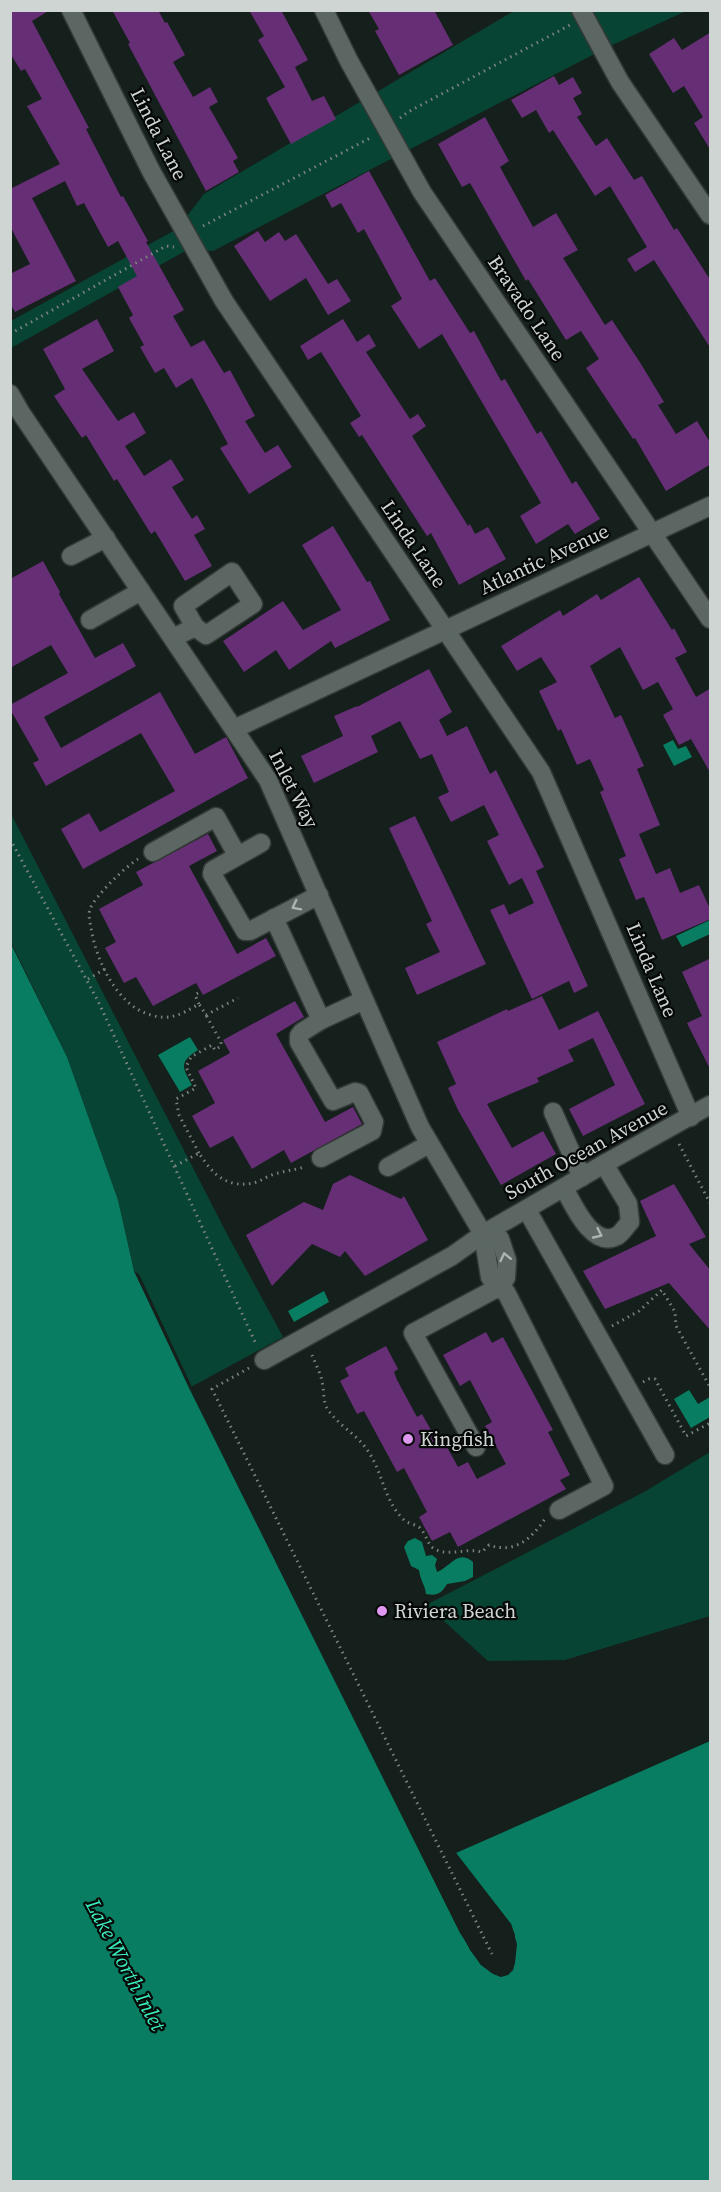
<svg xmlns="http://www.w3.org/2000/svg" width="721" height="2192" font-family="'Source Serif 4',serif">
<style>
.green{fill:#084434}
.water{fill:#087d61}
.pier{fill:#151f1b}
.building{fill:#662e75}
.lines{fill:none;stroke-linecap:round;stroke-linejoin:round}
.minor-casing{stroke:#343a37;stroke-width:21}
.path{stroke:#7a837f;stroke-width:3;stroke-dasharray:1.5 4.5;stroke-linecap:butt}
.minor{stroke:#5c6763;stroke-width:18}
.oneway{stroke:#acb4b1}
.poi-dot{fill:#df98f2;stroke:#050807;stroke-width:2}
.labels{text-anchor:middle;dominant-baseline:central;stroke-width:4.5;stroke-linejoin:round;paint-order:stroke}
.street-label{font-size:20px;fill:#ced5d2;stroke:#050807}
.poi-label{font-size:20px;fill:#ced5d2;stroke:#050807;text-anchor:start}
.water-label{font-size:21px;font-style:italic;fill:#3af0c0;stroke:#050807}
</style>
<rect width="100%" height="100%" fill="#151f1b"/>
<g class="green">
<polygon points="514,11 686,11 608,47 213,251 187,250 11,348 11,321 177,229 204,194"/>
<polygon points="10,812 226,1232 283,1337 189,1388 134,1271 118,1200 67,1057 11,942"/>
<polygon points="710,1452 710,1616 565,1660 488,1661 426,1605 644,1492"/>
</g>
<g class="water">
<polygon points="673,740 678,749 686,746 692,757 674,766 663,745"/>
<polygon points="710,920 710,934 682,947 676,936"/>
<polygon points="10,942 67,1057 118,1200 134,1271 437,1886 470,1950 481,1965 501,1977 513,1970 515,1935 511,1924 456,1853 710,1741 710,2181 11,2181"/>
<path d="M190,1037L198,1050C179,1062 182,1067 192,1085L180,1092L158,1055Z"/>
<polygon points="324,1291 329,1302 294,1322 288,1311"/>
<polygon points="689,1390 698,1404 710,1397 710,1417 691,1428 674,1399"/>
<path d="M415,1538L422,1542L426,1556L432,1555L437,1559L435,1565L437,1572C451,1567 457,1549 473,1562V1577L465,1581L447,1584C441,1594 437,1596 426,1594C425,1585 420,1580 419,1570L411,1566L404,1547L408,1541Z"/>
</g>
<polygon class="pier" points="134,1271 139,1274 192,1387 463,1931 483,1963 501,1974 507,1973 510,1969 514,1944 512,1935 508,1926 453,1852 456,1853 511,1924 517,1944 515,1963 513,1970 508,1975 501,1977 493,1974 481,1965 460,1933 189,1388"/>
<g class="building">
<polygon points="10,10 50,10 32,21 89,128 86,129 121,197 123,196 148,241 146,242 184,310 173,316 191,347 204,340 224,373 230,370 255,416 245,421 265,453 278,445 292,467 249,494 220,448 228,444 192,378 176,388 164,368 155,373 140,347 144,345 129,318 133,315 118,287 137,276 118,241 108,247 84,203 77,206 65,181 32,198 76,281 15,312 10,303 10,274 30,264 10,226 10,189 60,164 27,106 42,99 25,69 21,71 10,53"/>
<polygon points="112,10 158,10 165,23 167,22 185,55 173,62 193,97 210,87 218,102 209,107 238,158 233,161 239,172 206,191 128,44 130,43"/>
<polygon points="249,10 281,10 308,60 295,67 312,101 324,96 336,119 291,144 266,98 285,87 258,40 264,36"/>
<polygon points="368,10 434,10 453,45 399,75 375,31 379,29"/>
<polygon points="711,32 711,151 694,123 703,117 684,86 673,93 649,54 674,38 682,50"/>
<polygon points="554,76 559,85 573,77 582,93 573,98 582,114 577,117 596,146 607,138 634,180 642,176 674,230 677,228 711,281 711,349 654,260 635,272 627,259 647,247 610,186 595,196 553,130 549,133 536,110 522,118 511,100"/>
<polygon points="485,117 509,161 500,167 533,227 556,213 578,250 563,258 605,325 612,320 641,364 664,402 658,405 676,434 697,421 711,444 711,464 666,491 635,438 633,439 586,368 599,359 581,331 566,340 528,279 526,281 470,183 462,187 438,144"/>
<polygon points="369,171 430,281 435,278 470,333 474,331 501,381 505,379 537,434 541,431 572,484 576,481 600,519 575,534 568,524 536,544 520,516 541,503 442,334 419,349 391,306 402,299 364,229 358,233 341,203 332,208 325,195"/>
<polygon points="258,231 265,242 279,232 285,241 296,234 328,284 337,279 351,301 328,315 306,278 270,301 234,246"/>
<polygon points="97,319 114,351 82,369 118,421 134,412 146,433 125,446 144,476 171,459 184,480 172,487 192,519 197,515 205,529 194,535 212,566 185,581 155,531 151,534 117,479 114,481 86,435 82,438 54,396 65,389 43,349"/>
<polygon points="343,319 357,342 369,334 376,346 366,352 410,419 418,414 426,426 412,436 468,526 470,524 475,534 488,527 506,559 459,585 431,533 427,536 362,435 359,437 350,423 361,416 321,352 308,360 300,346"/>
<polygon points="333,526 367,582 370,581 390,620 335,648 331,641 289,670 276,650 244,672 223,641 283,601 303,630 341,610 302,545"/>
<polygon points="43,561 60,592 59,594 95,658 123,643 136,666 44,717 61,748 160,692 195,754 226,737 248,778 83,869 61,829 89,813 100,832 175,791 141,733 46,786 33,763 39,760 10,709 10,705 68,673 51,645 10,668 10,579"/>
<polygon points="639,577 672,630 674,628 687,652 675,658 696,697 711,688 711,774 691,739 679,745 663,715 673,709 658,682 643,690 620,647 590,666 615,718 621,715 644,766 637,769 660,825 639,834 656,874 670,868 680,893 699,885 711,911 711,919 662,940 644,897 636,900 619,859 626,856 600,792 604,790 590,759 577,765 561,729 558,731 539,691 557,682 541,657 517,671 501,646 560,610 563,616 597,594 601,600"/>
<polygon points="429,669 452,712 439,720 447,736 467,726 490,774 496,770 544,867 536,871 588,986 574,993 569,981 532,999 490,910 504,904 509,915 534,903 522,878 509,885 487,841 499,835 484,805 451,822 438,797 449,792 432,754 420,759 400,721 371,736 378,752 314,783 301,756 343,736 334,716 357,706 357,707"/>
<polygon points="415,816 486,964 417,995 405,968 440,952 426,924 432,921 389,828"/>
<polygon points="208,834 217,851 189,866 237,954 266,938 276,956 203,995 196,983 153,1006 136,977 124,983 105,948 116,942 99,909 143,885 136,872"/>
<polygon points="711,958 711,1071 687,1023 702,1016 682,972"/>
<polygon points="542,996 559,1030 598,1011 645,1104 583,1136 569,1109 615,1085 593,1038 568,1050 574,1061 537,1078 539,1082 487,1104 512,1148 543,1131 556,1154 501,1185 458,1110 448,1088 456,1084 437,1042 507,1009 508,1011"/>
<polygon points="295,1001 304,1017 276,1034 325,1122 353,1107 362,1124 291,1163 284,1150 252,1169 233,1136 210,1148 192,1116 215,1103 198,1071 230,1053 223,1040"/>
<polygon points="350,1175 401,1199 404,1196 428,1240 365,1276 345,1251 340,1257 312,1244 272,1286 246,1235 304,1202 323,1210 333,1184"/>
<polygon points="674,1184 706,1237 689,1244 711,1271 711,1331 669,1283 605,1309 583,1271 656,1236 640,1201"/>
<polygon points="486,1332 492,1343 503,1337 553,1430 548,1432 570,1475 560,1480 566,1489 458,1547 450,1532 432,1541 419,1517 427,1512 404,1468 397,1472 364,1411 357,1414 340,1381 349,1376 345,1368 386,1346 398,1369 394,1372 397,1380 417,1417 422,1414 437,1441 442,1438 458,1467 468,1462 477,1479 506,1464 485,1426 492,1422 470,1380 460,1386 443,1355"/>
</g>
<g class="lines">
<defs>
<g id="minor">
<polyline points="71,10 151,171 224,301 541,772 691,1117"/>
<polyline points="324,10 349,61 422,192 710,619"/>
<polyline points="581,10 620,82 710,215"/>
<polyline points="10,394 21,413 268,780 420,1127 483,1234 490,1277 497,1288 506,1292 604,1486 559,1510"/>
<polyline points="71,556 106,538"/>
<polyline points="90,620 141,591"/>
<polyline points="173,638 195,627 206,635 253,604 232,572 183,606 195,627"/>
<polyline points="234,729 710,506"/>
<polyline points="261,843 213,870 212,874 245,931 250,931 319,895"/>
<polyline points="153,852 216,817 237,855"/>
<polyline points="274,918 321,1020 302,1032 299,1036 299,1042 333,1101 355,1092 359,1093 374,1122 372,1131 321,1158"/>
<polyline points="321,1020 364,1000"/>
<polyline points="553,1112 582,1177"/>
<polyline points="388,1167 429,1144"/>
<path d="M564,1188C573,1204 592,1249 617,1236C621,1234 626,1226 630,1222L628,1204L604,1164"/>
<polyline points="527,1210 665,1455"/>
<polyline points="264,1360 452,1256 483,1234 604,1164 710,1105"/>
<polyline points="476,1447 413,1333 497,1288 506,1278 507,1260 500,1239 483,1234"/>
</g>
</defs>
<use href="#minor" class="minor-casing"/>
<g class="path">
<polyline points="400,118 408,112 570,25"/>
<polyline points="203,226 372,137"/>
<polyline points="10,334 166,246 174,247"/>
<polyline points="10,839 98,1001 256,1344"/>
<path d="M138,859C126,866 95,896 90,909C88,915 90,922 91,928C96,960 117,1006 151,1015C170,1021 182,1014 199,1004L206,1015L238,998"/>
<polyline points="88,979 105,969"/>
<polyline points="199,1004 195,995 201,991"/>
<polyline points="679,1144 710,1203"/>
<polyline points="199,1153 179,1115 176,1099 196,1088 186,1067 191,1057 212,1045 215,1050 221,1046 221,1042 206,1015"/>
<path d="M175,1166L199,1153C213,1175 228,1190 257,1182C264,1179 271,1174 279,1173C288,1170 297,1170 306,1166"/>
<polyline points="612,1326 639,1311 662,1290 675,1312 676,1326 710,1387"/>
<path d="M312,1355C315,1363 320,1372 322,1381C324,1389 323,1401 327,1408C336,1424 357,1434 368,1451C383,1473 384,1501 404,1520C408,1524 416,1524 420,1528C426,1534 427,1543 433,1548C448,1558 466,1547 482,1552L489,1545C515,1554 531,1539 545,1519"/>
<polyline points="249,1368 212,1389 492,1954"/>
<polyline points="643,1382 649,1379 655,1379 686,1436 710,1423"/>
</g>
<use href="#minor" class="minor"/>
</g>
<defs><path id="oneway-chevron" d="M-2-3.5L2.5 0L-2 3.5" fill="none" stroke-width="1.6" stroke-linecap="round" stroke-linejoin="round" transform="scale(1.5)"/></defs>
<g class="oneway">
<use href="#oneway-chevron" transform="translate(296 906) rotate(153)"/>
<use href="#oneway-chevron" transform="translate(598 1234) rotate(25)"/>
<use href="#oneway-chevron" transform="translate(505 1257) rotate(-103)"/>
</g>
<g class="poi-dot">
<circle cx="408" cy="1439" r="6"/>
<circle cx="382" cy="1611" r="6"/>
</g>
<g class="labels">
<g class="street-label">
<text transform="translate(159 134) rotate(63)">Linda Lane</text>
<text transform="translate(527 308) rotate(56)">Bravado Lane</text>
<text transform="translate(414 544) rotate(56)">Linda Lane</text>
<text transform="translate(544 559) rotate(-25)">Atlantic Avenue</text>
<text transform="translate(294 789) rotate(63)">Inlet Way</text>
<text transform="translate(652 970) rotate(67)">Linda Lane</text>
<text transform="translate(586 1150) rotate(-29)">South Ocean Avenue</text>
</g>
<g class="poi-label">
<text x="420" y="1439">Kingfish</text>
<text x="394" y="1611">Riviera Beach</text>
</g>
<g class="water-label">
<text transform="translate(126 1965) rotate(62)">Lake Worth Inlet</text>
</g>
</g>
<rect width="721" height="2192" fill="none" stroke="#ced5d2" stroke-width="24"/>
</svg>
